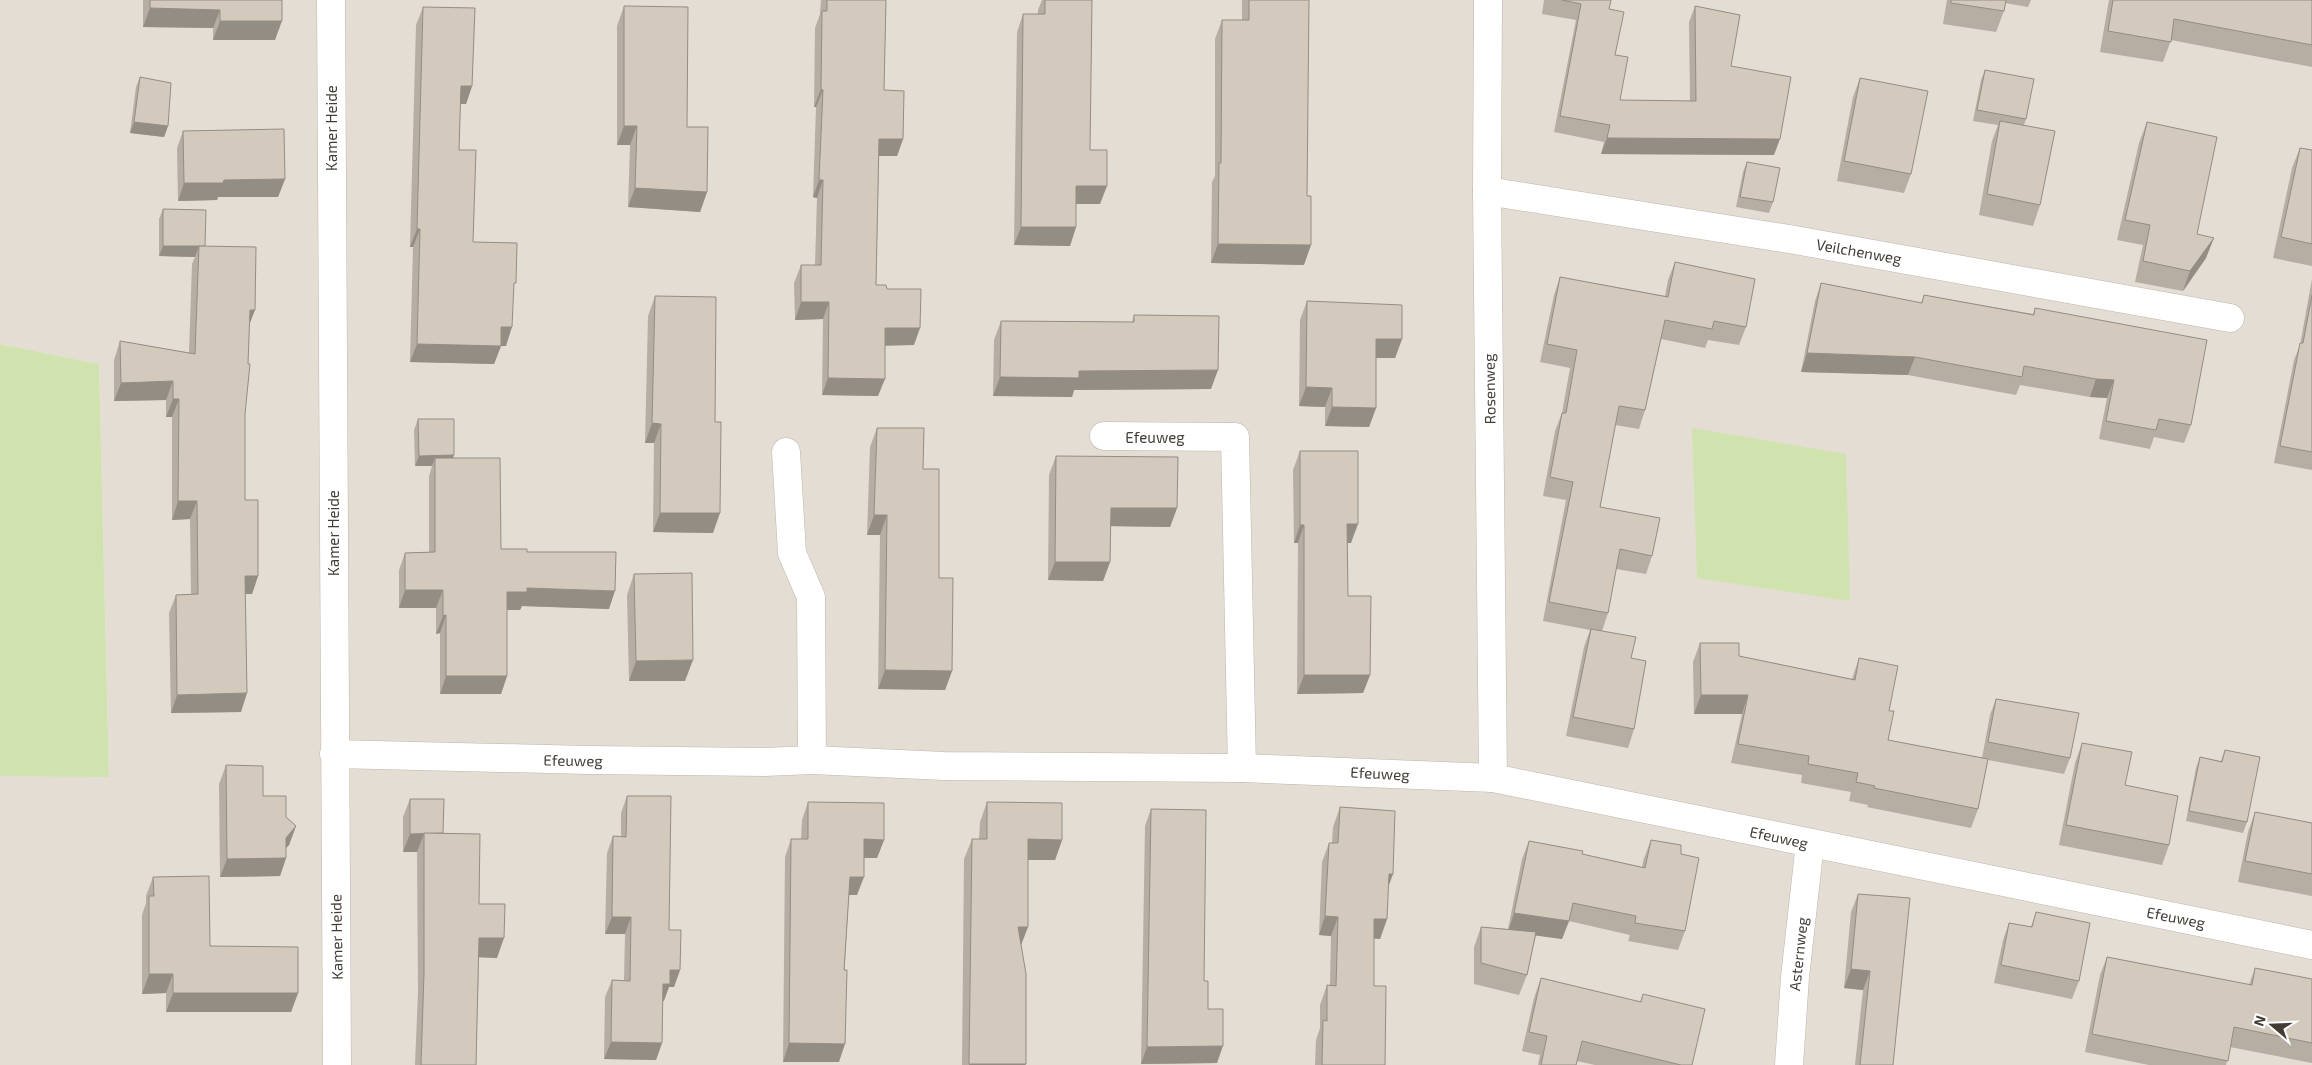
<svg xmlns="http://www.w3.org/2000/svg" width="2312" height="1065" font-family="'Exo 2',sans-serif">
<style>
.residential{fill:#e4ddd3}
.green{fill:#d0e3af}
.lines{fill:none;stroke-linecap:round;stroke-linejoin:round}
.minor-casing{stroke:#beb5ab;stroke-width:29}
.minor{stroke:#fff;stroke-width:28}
.wall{fill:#b6ada3}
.shaded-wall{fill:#948d84}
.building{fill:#d4c9bd;stroke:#948d84}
.labels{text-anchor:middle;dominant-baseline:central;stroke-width:4;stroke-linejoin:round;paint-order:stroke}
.street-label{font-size:15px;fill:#423c35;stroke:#fff}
</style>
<rect width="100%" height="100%" fill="#f1ece4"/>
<polygon class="residential" points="0,0 2312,0 2312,1065 0,1065 0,776 109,776 99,364 0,344"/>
<g class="green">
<polygon points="0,344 99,364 109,777 0,776"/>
<polygon points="1692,428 1846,454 1850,601 1697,578"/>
</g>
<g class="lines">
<defs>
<g id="minor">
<polyline points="331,0 337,1065"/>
<polyline points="1488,0 1487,191 1493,778"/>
<polyline points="1487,191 1795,240 2230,318"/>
<polyline points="1104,436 1235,437 1242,768"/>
<polyline points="786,452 792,553 811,597 812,760"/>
<polyline points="334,754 589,760 764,762 812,760 944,766 1242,768 1493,778 2312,945"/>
<polyline points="1789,1065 1795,977 1810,843"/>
</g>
</defs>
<use href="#minor" class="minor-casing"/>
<use href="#minor" class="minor"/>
</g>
<g class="wall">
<polygon points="143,0 282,0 275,40 213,40 213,28 143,27"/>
<polygon points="821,0 886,0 884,90 903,139 897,156 879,156 876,285 887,289 914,345 885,345 878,396 822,395 823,319 795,320 794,283 801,265 815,265 817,198 813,197 816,107 814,107 815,28 820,14"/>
<polygon points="1042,0 1092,0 1090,150 1100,204 1076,204 1076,227 1070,246 1014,245 1017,32 1023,14 1038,14 1038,10"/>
<polygon points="1242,0 1309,0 1304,265 1211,263 1212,182 1215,176 1215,39 1222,20 1242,20"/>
<polygon points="1544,0 1611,0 1609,9 1620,100 1690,101 1689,22 1695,6 1731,66 1774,155 1601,154 1604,142 1554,132 1576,20 1542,14"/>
<polygon points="1947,0 2031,0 2028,7 2005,3 2004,11 1996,32 1943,24"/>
<polygon points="2109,0 2312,0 2312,67 2171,40 2163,62 2100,52"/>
<polygon points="624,6 687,127 707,192 700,212 628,207 630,145 617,145 617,26"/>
<polygon points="423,7 472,86 466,104 460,104 459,150 473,242 514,289 506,346 501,346 494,364 410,362 413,247 410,247 416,25"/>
<polygon points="1985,70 2026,119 2024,125 2040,205 2033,226 1979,215 1992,141 1998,125 1973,121 1981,80"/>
<polygon points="140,77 168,126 164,137 130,133 136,87"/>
<polygon points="1860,78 1911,174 1904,193 1837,181 1853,97"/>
<polygon points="2147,122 2197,234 2206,258 2183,291 2135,282 2143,245 2117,240 2139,143"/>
<polygon points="183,131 285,179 278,197 218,197 217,200 178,201 177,148"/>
<polygon points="2300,148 2312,150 2312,266 2273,258 2292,168"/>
<polygon points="1747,162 1773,202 1769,213 1736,207 1743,172"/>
<polygon points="163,209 205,246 249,326 245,414 245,500 258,576 252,594 245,594 241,712 171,713 169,613 176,595 191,594 190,519 172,520 172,417 166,417 166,400 114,401 114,360 120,341 189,353 192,264 195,257 159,256 159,219"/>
<polygon points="1675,262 1746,327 1739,345 1708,340 1705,348 1661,339 1645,410 1639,429 1615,425 1600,507 1652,556 1646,574 1616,569 1608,613 1602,631 1631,658 1634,729 1628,748 1566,736 1584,647 1590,630 1543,621 1566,500 1543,496 1555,431 1562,413 1570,368 1540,362 1554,295 1560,277 1665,296 1668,280"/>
<polygon points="2312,279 2312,470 2274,463 2294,360 2300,345"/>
<polygon points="1821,283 1921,303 1924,295 2033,314 2035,308 2191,425 2184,443 2154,437 2150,449 2099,439 2107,398 2090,397 2020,385 2016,395 1908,375 1801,372 1815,301"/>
<polygon points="655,296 713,533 653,532 654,443 645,443 648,316"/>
<polygon points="1307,301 1402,339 1395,358 1376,358 1376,408 1369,427 1325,426 1325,407 1299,406 1300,320"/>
<polygon points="1134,315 1211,389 1074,390 1072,397 993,396 994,340 1001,321 1132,322"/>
<polygon points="418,419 454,455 453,458 501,549 527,552 609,609 522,606 520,610 507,610 507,676 501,694 440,694 440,633 436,634 436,608 399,608 399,570 405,553 429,552 429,476 432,466 415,466 414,430"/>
<polygon points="877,428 923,469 952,671 945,690 878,689 880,535 867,535 870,447"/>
<polygon points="1300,451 1351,543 1347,543 1348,596 1370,675 1363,693 1297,694 1298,543 1294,543 1293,470"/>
<polygon points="1056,456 1177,508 1170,527 1111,526 1110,562 1103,581 1048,580 1049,475"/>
<polygon points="634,574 685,681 629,681 627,595"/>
<polygon points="1700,643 1739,656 1852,679 1859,658 1889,711 1888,740 1982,758 1990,715 1996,699 2070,758 2064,774 1988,760 1978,809 1971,828 1867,807 1868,805 1849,801 1851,792 1801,783 1802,775 1731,763 1742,714 1694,714 1693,662"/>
<polygon points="2082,743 2125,785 2169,845 2162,865 2059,845 2075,763"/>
<polygon points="2225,750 2247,822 2243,833 2186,821 2196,768 2200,757 2221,761"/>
<polygon points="226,765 263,796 296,826 289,845 286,848 286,858 280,876 220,877 219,784"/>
<polygon points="627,796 669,930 680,970 674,987 669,987 663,1001 662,1043 656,1060 604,1059 605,997 612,980 624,980 625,934 605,934 607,853 613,836 621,836 621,813"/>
<polygon points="410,799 443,833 479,904 497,958 479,957 476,1065 415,1065 418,992 417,852 403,852 403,817"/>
<polygon points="808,802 884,840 877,858 864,858 857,895 849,895 839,1062 783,1062 785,857 791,839 801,839 802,820"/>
<polygon points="987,802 1062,840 1055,860 1028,860 1021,945 1025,1065 962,1065 964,859 972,839 979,839 980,822"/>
<polygon points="1340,807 1393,874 1388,885 1387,919 1380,939 1374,938 1374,986 1385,1065 1315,1065 1316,1040 1320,1028 1320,1005 1327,985 1330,985 1331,936 1319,935 1322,862 1329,843 1332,843 1333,827"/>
<polygon points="1151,809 1204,981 1217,1063 1141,1064 1145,826"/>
<polygon points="2255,812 2312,823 2312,896 2238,882 2248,832"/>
<polygon points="1651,840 1681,854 1685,931 1678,950 1628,941 1630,935 1569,921 1562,939 1536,935 1527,975 1519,995 1474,984 1474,947 1481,927 1508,929 1522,859 1529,841 1582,854 1642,867 1644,858"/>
<polygon points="153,877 210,946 298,993 291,1012 166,1012 166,993 142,994 142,915 146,903 146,896"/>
<polygon points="1858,894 1893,1065 1855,1065 1863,990 1844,988 1851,912"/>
<polygon points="2036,912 2079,981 2072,999 1994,983 2003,940 2009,923 2031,927"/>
<polygon points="2107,957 2249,985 2255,968 2312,979 2312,1063 2230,1047 2226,1065 2149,1065 2085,1052 2100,975"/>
<polygon points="1541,978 1640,1002 1643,994 1692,1065 1595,1065 1577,1061 1576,1065 1538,1065 1540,1055 1522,1051 1534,998"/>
</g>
<g class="shaded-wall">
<polygon points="150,8 220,10 213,28 143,27"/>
<polygon points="220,21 282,21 275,40 213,40"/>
<polygon points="461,86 472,86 466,104 454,104"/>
<polygon points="821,89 823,90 816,107 814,107"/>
<polygon points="134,122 168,126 164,137 130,133"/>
<polygon points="624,126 637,126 630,145 617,145"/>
<polygon points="1607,138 1780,139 1774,155 1601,154"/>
<polygon points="879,139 903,139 897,156 873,156"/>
<polygon points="285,179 278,197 218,197 217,200 178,201 184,183 224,180"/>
<polygon points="819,180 823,180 817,198 813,197"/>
<polygon points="1076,186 1107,186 1100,204 1070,204"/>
<polygon points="635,188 707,192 700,212 628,207"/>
<polygon points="1021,227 1076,227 1070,246 1014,245"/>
<polygon points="417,229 420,229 413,247 410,247"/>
<polygon points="2214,238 2206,258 2183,291 2190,271"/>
<polygon points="1218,244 1311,245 1304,265 1211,263"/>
<polygon points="163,246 199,246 195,257 159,256"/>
<polygon points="801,302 829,302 823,319 795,320"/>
<polygon points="250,310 255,310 248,328"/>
<polygon points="501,327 512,327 506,346 495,346"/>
<polygon points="885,328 920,328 914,345 879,346"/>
<polygon points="1376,339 1402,339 1395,358 1369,358"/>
<polygon points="417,344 501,346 494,364 410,362"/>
<polygon points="1807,353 1915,357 1908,375 1801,372"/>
<polygon points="1218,370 1211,389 1074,390 1072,397 993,396 1000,377 1079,371"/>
<polygon points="828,378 885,379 878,396 822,395"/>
<polygon points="2096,379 2114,380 2107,398 2090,397"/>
<polygon points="173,381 166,400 114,401 121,383"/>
<polygon points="1306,387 1332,388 1325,407 1299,406"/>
<polygon points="173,399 179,399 172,417 166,417"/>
<polygon points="1332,407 1376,408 1369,427 1325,426"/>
<polygon points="652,423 661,424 654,443 645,443"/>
<polygon points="454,455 450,466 435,458 432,466 415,466 419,456"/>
<polygon points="178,501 197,501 190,519 172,520"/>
<polygon points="1111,508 1177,508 1170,527 1104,526"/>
<polygon points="660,513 720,513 713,533 653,532"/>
<polygon points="874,515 887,515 880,535 867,535"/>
<polygon points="1347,524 1358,524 1351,543 1340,543"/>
<polygon points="1300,525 1304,525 1298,543 1294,543"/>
<polygon points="1055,562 1110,562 1103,581 1048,580"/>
<polygon points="245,576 258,576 252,594 238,594"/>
<polygon points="527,588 615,591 609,609 522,606 520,610 501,610 507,592"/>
<polygon points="405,590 443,590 436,608 399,608"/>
<polygon points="446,615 440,633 436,634 443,616"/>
<polygon points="693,660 685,681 629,681 636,661"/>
<polygon points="885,670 952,671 945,690 878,689"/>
<polygon points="1304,675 1370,675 1363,693 1297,694"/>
<polygon points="446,676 507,676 501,694 440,694"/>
<polygon points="247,693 241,712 171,713 177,695"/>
<polygon points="1701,695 1748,695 1742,714 1694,714"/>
<polygon points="296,826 289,845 279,856 286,838"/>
<polygon points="410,834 424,834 417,852 403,852"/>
<polygon points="864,839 884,840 877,858 857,858"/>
<polygon points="1028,839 1062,840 1055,860 1021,860"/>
<polygon points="286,858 280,876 220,877 227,859"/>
<polygon points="1389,874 1393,874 1386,893"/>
<polygon points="850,877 864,877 857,895 844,895"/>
<polygon points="1514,913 1569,921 1562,939 1508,932"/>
<polygon points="1325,916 1338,917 1331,936 1319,935"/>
<polygon points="612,917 631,917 625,934 605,934"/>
<polygon points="1374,919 1387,919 1380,939 1367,938"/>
<polygon points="1018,927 1028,927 1020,948"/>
<polygon points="479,938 504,938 497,958 472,957"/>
<polygon points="1851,969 1870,971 1863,990 1844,988"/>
<polygon points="670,970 680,970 674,987 669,987 664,1001 657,1001 663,984"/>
<polygon points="149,974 173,974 166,993 142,994"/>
<polygon points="173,993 298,993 291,1012 166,1012"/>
<polygon points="611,1042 662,1043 656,1060 604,1059"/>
<polygon points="789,1043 845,1044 839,1062 783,1062"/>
<polygon points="1223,1046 1217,1063 1141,1064 1147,1047"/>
<polygon points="969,1064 1026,1064 1025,1065 969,1065"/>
</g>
<g class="building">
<polygon points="150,0 282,0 282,21 220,21 220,10 150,8"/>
<polygon points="827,0 886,0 884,90 904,91 903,139 879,139 876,285 886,285 887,289 921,289 920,328 885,328 885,379 828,378 829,302 801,302 801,265 821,265 823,180 819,180 823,90 821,89 822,11 827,11"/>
<polygon points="1045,0 1092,0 1090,150 1107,150 1107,186 1076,186 1076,227 1021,227 1023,14 1045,14"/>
<polygon points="1249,0 1309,0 1307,196 1311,196 1311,245 1218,244 1219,163 1221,163 1222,20 1249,20"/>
<polygon points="1562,0 1611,0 1609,9 1624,12 1615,55 1628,57 1620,100 1696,101 1695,6 1740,15 1731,66 1791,77 1780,139 1607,138 1610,125 1560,116 1581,4"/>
<polygon points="1951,0 2006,0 2004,11 1951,3"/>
<polygon points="2113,0 2312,0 2312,45 2174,19 2171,42 2108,31"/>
<polygon points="624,6 688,7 687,127 708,127 707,192 635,188 637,126 624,126"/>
<polygon points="423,7 475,8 472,86 461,86 459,150 476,150 473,242 517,243 516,283 514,283 512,327 501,327 501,346 417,344 420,229 417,229"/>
<polygon points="1985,70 2034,79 2026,119 1977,110"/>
<polygon points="140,77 171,83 168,126 134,122"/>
<polygon points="1860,78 1928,91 1911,174 1844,161"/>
<polygon points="2000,121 2055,131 2040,205 1987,194"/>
<polygon points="2147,122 2217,137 2197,234 2214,238 2190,271 2143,261 2150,225 2125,220"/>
<polygon points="284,129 285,179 224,180 223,183 184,183 183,131"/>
<polygon points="2300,148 2312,150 2312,244 2281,237"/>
<polygon points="1747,162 1780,168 1773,202 1740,197"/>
<polygon points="163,209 206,210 205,246 163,246"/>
<polygon points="199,246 256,247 255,310 250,310 248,364 250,364 245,414 245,500 258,500 258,576 245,576 247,693 177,695 176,595 198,594 197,501 178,501 179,399 173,399 173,381 121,383 120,341 195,354"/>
<polygon points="1675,262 1755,279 1746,327 1714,321 1712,329 1665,320 1645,410 1619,406 1600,507 1660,518 1652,556 1620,549 1608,613 1549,602 1573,482 1550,477 1562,413 1566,413 1577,350 1547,344 1560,277 1668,297"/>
<polygon points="1821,283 1922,303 1924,295 2034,315 2035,308 2207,340 2191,425 2159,419 2156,430 2106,421 2114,380 2096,379 2024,366 2022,377 1915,357 1807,353"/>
<polygon points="2312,295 2312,452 2280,446 2300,343 2303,343"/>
<polygon points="655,296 716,297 715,422 721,422 720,513 660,513 661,424 652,423"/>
<polygon points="1307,301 1402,305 1402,339 1376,339 1376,408 1332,407 1332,388 1306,387"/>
<polygon points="1134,315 1219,316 1218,370 1079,371 1079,378 1000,377 1001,321 1134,322"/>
<polygon points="418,419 454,419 454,455 419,456"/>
<polygon points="877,428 924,428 923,469 939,469 939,578 953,578 952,671 885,670 887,515 874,515"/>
<polygon points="1300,451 1358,451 1358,524 1347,524 1348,596 1371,596 1370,675 1304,675 1304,525 1300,525"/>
<polygon points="1056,456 1178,457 1177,508 1111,508 1110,562 1055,562"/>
<polygon points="435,458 500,458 501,549 527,549 527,552 616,552 615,591 527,588 527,592 507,592 507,676 446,676 446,615 443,616 443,590 405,590 405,553 435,552"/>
<polygon points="692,573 693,660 636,661 634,574"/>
<polygon points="1591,629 1636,637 1631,658 1646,661 1634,729 1573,717"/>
<polygon points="1700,643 1739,643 1739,656 1855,680 1859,658 1898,666 1889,711 1894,711 1888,740 1988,759 1978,809 1874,788 1875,786 1856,782 1858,773 1808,764 1809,756 1738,744 1748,695 1701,695"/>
<polygon points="1996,699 2079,713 2070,758 1988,742"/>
<polygon points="2082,743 2132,752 2125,785 2178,796 2169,845 2066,825"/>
<polygon points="2225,750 2260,757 2247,822 2189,811 2200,757 2222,762"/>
<polygon points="226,765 263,766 263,796 286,796 286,817 296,826 286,838 286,858 227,859"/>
<polygon points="627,796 671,796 669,930 681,930 680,970 670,970 670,984 663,984 662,1043 611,1042 612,980 630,981 631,917 612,917 613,836 626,837"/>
<polygon points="410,799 444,799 443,833 410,834"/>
<polygon points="808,802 884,803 884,840 864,839 864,877 850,877 844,970 847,970 845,1044 789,1043 791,839 808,839"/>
<polygon points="987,802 1062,803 1062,840 1028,839 1028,927 1018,927 1026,974 1026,1064 969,1064 972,839 987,839"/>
<polygon points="1340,807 1395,811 1393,874 1389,874 1387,919 1374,919 1374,986 1386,986 1385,1065 1322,1065 1323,1020 1327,1021 1327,985 1336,986 1338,917 1325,916 1329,843 1338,843"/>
<polygon points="1151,809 1206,810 1204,981 1208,981 1208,1009 1223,1009 1223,1046 1147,1047"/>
<polygon points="2255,812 2312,823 2312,874 2245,861"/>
<polygon points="424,833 480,834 479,904 505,904 504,938 479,938 476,1065 421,1065 424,973"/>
<polygon points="1651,840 1681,845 1681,854 1699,858 1685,931 1635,923 1636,916 1573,903 1569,921 1514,913 1529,841 1583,851 1582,854 1645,868"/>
<polygon points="209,876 210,946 298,947 298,993 173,993 173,974 149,974 149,896 154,896 153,877"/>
<polygon points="1858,894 1910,898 1893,1065 1860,1065 1870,971 1851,969"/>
<polygon points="2036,912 2090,923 2079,981 2001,965 2009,923 2032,927"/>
<polygon points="1481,927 1536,932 1527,975 1481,963"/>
<polygon points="2107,957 2252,985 2255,968 2312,979 2312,1043 2234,1027 2228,1061 2092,1034"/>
<polygon points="1541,978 1641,1002 1643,994 1705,1009 1692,1065 1681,1065 1582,1041 1576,1065 1541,1065 1547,1036 1529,1032"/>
</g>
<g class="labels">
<g class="street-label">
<text transform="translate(331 128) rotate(-90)">Kamer Heide</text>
<text transform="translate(1859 251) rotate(10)">Veilchenweg</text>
<text transform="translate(1489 389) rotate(-91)">Rosenweg</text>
<text x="1155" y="437">Efeuweg</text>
<text transform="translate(333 533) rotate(-90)">Kamer Heide</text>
<text transform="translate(573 760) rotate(1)">Efeuweg</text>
<text transform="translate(1380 773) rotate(3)">Efeuweg</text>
<text transform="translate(1779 837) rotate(12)">Efeuweg</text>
<text transform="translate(2176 917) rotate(11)">Efeuweg</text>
<text transform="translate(336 937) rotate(-91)">Kamer Heide</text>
<text transform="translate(1798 954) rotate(-84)">Asternweg</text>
</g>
</g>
<g transform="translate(2272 1025) rotate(289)" stroke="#ffffff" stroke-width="4" paint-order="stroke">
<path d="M0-4L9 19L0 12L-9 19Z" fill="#423c35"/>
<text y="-8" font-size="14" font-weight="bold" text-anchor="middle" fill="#423c35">N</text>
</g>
</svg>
